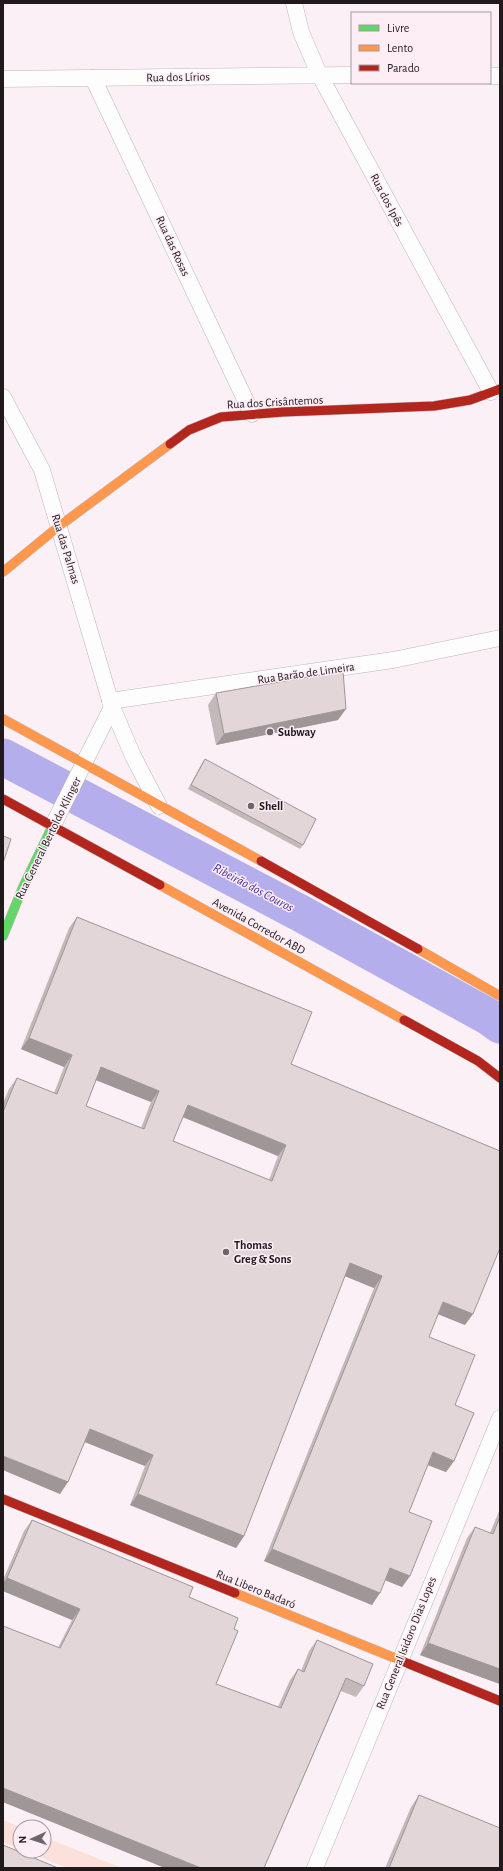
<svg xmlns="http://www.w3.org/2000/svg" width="503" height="1871" font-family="'Alegreya Sans',sans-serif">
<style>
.green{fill:#fbe1da}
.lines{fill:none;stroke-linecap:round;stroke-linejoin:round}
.river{stroke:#b5aeed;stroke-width:37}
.street-casing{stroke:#beb6ba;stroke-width:17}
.fast-casing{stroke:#beb6ba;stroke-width:10}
.slow-casing{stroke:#beb6ba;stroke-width:10}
.jam-casing{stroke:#beb6ba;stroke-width:10}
.street{stroke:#fefdfe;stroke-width:16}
.fast{stroke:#63d668;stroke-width:9}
.slow{stroke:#ff974d;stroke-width:9}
.jam{stroke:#b3261e;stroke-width:9}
.wall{fill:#c3b8ba;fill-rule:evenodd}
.shaded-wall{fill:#9f9697}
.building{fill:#e3d6d8;stroke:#9f9697;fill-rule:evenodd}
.poi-dot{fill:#6d6569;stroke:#fdedf5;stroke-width:1.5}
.labels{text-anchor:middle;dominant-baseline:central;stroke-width:3;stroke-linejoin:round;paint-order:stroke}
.street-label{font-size:12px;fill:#211a1d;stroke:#fdedf5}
.poi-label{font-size:12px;font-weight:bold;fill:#211a1d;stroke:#fdedf5;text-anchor:start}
.water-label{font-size:13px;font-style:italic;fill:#453097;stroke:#fdedf5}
</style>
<rect width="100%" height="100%" fill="#faf0f5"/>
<g class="green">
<polygon points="3,1820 20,1827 20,1849 3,1842"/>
<polygon points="44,1837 122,1868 67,1868 25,1851 44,1851"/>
</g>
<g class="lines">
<polyline class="river" points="3,757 300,913 489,1017 500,1025"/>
<defs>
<g id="street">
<polyline points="294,3 301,32 319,74 491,392"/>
<polyline points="490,76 500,76"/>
<polyline points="93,78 252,414"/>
<polyline points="3,79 352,75"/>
<polyline points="3,397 42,470 112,707 133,756 159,806"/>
<polyline points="110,701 393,660 500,638"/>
<polyline points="53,825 112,707"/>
<polyline points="315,1868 500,1418"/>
</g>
<polyline id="fast" points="3,936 23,887 53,825"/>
<g id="slow">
<polyline points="3,572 58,527 170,444"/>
<polyline points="3,719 261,861"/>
<polyline points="160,885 404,1020"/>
<polyline points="418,949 500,996"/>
<polyline points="235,1593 402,1661"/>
</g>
<g id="jam">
<polyline points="170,444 189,430 221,417 283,412 434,406 470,400 500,389"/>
<polyline points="3,799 160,885"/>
<polyline points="261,861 418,949"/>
<polyline points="404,1020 478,1061 500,1078"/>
<polyline points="3,1499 235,1593"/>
<polyline points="402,1661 500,1701"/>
</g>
</defs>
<use href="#street" class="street-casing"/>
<use href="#fast" class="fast-casing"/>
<use href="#slow" class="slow-casing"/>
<use href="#jam" class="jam-casing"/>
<use href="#street" class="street"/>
<use href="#fast" class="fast"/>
<use href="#slow" class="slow"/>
<use href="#jam" class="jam"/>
</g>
<g class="wall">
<polygon points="216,693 338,720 216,745 208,705"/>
<polygon points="205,759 303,845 300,849 188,789 202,763"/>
<path d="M77,917L291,1064L465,1325L438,1314L429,1337L455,1405L454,1461L446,1472L428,1465L409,1512L410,1576L402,1587L385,1580L372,1605L264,1561L374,1288L345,1276L244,1536L236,1548L130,1505L145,1466L85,1442L60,1494L3,1470V1103L9,1089L17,1078L54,1093L64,1067L21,1049L69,928ZM96,1080L151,1102L141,1128L86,1106ZM183,1117L278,1156L269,1180L173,1141Z"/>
<polygon points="500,1509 500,1684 420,1655 467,1538 475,1527 490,1533"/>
<polygon points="32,1520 189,1597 234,1629 216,1684 278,1707 290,1680 298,1669 301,1671 309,1651 317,1640 364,1686 356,1697 341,1691 264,1868 165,1868 3,1802 58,1648 72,1620 3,1591 3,1580 24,1531"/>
<polygon points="419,1795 500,1868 385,1868 411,1807"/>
</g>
<g class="shaded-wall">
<polygon points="346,709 338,720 216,745 224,734"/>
<polygon points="29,1038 72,1055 64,1067 21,1049"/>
<polygon points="101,1067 159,1091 151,1102 93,1079"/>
<polygon points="188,1105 286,1145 278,1156 180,1116"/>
<polygon points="350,1263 382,1276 374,1288 342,1275"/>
<polygon points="443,1302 473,1314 465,1325 435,1313"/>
<polygon points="90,1429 153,1455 145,1466 82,1441"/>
<polygon points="433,1452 454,1461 446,1472 425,1464"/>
<polygon points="3,1456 68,1482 60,1494 3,1470"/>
<polygon points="138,1494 244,1536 236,1548 130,1505"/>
<polygon points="272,1549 380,1593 372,1605 264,1561"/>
<polygon points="390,1568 410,1576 402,1587 382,1579"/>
<polygon points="7,1578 80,1609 72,1620 3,1591 3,1583"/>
<polygon points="428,1643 500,1669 500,1684 420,1655"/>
<polygon points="3,1788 201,1868 165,1868 3,1802"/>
</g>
<g class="building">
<polygon points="343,671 346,709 224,734 216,693"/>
<polygon points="205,759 316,819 303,845 191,785"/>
<polygon points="3,836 11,839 3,863"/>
<path d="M77,917L312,1012L291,1064L500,1151V1248L473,1314L443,1302L429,1337L475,1355L455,1405L474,1413L454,1461L433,1452L409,1512L432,1521L410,1576L390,1568L380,1593L272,1549L382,1276L350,1263L244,1536L138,1494L153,1455L90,1429L68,1482L3,1456V1112L17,1078L57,1094L72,1055L29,1038ZM101,1067L159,1091L144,1129L86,1106ZM188,1105L286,1145L272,1181L173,1141Z"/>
<polygon points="500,1517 500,1669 428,1643 475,1527 493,1534"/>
<polygon points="32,1520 193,1587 189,1597 238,1618 234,1629 238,1631 216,1684 281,1708 298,1669 304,1672 317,1640 373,1664 364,1686 346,1678 264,1868 201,1868 3,1788 3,1626 60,1648 80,1609 7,1578"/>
<polygon points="419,1795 500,1828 500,1868 389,1868"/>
<polygon points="3,1845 58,1868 3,1868"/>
</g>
<g class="poi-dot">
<circle cx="270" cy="732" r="4"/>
<circle cx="251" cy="806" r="4"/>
<circle cx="226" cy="1252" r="4"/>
</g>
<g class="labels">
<g class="street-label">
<text transform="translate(178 77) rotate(-1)">Rua dos Lírios</text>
<text transform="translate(387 200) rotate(62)">Rua dos Ipês</text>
<text transform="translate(173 246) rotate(65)">Rua das Rosas</text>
<text transform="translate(275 402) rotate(-3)">Rua dos Crisântemos</text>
<text transform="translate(66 549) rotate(73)">Rua das Palmas</text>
<text transform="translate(306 673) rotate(-8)">Rua Barão de Limeira</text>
<text transform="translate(48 838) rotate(-64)">Rua General Bertoldo Klinger</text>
<text transform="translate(259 926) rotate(29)">Avenida Corredor ABD</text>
<text transform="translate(256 1589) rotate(22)">Rua Libero Badaró</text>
<text transform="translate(406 1643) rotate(-68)">Rua General Isidoro Dias Lopes</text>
</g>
<g class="poi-label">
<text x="278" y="732">Subway</text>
<text x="259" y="806">Shell</text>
<text x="234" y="1245">Thomas<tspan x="234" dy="14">Greg &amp; Sons</tspan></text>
</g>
<g class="water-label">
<text transform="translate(253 888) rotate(28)">Ribeirão dos Couros</text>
</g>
</g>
<rect width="503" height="1871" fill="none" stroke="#211a1d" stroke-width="8"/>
<rect x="351" y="12" width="140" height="72" fill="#fdedf5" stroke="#a5999f"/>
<rect x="359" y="25" width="20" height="6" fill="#63d668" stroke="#a5999f"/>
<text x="387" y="32" font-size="12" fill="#211a1d">Livre</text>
<rect x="359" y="45" width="20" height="6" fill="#ff974d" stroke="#a5999f"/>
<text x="387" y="52" font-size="12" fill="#211a1d">Lento</text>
<rect x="359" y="65" width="20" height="6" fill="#b3261e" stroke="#a5999f"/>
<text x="387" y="72" font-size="12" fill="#211a1d">Parado</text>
<g transform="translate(32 1839) rotate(267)"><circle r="19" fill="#fdedf5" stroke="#a5999f"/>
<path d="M0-3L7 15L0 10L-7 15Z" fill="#6d6569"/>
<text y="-6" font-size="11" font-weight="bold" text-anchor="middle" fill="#211a1d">N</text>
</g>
</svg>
